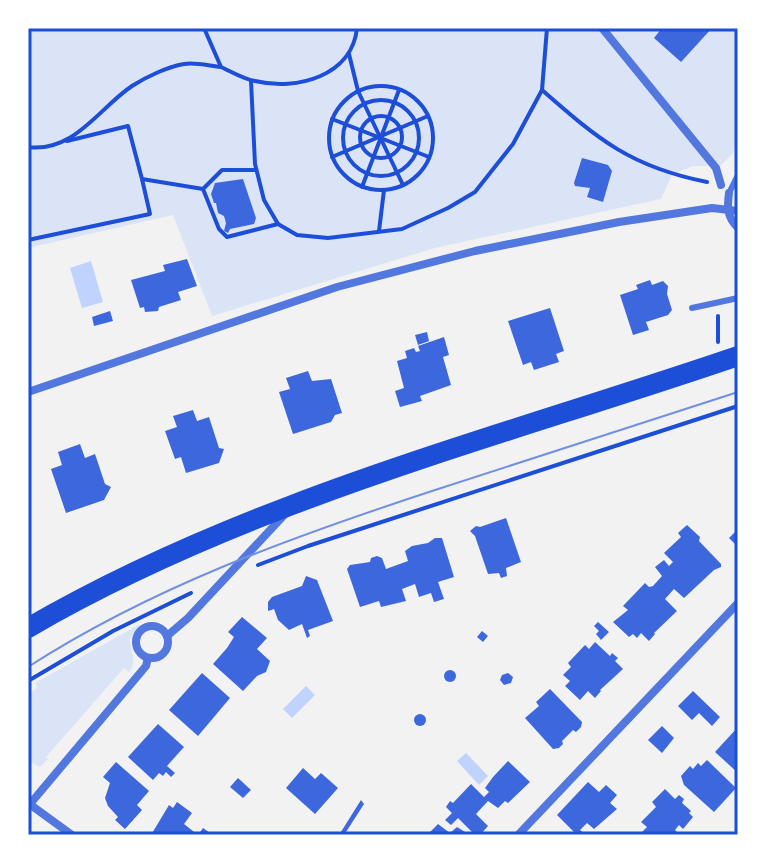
<svg xmlns="http://www.w3.org/2000/svg" width="766" height="863" font-family="'Space Grotesk',sans-serif">
<style>
.green{fill:#dbe4f7}
.water{fill:#bfd3fe}
.building{fill:#3d67dc}
.lines{fill:none;stroke-linecap:round;stroke-linejoin:round}
.path{stroke:#1d4ed8;stroke-width:4}
.service{stroke:#5277de;stroke-width:6}
.minor{stroke:#5277de;stroke-width:8}
.primary{stroke:#1d4ed8;stroke-width:20}
.tram{stroke:#7290e2;stroke-width:2}
.neatline{fill:none;stroke:#1d4ed8;stroke-width:3}
</style>
<rect width="100%" height="100%" fill="#f2f2f2"/>
<g class="green">
<polygon points="28,28 738,28 738,140 733,153 720,166 693,166 672,175 661,199 435,248 212,316 173,215 28,248"/>
<path d="M140,624L130,639C130,651 138,662 129,672L124,668L46,757L48,759L40,767L32,763L28,765V694L37,688L35,683Z"/>
</g>
<g class="water">
<polygon points="91,261 103,302 82,308 70,268"/>
<polygon points="306,686 315,695 292,718 283,709"/>
<polygon points="466,753 488,776 479,785 457,761"/>
</g>
<g class="building">
<polygon points="662,28 712,28 681,62 654,38"/>
<polygon points="582,158 608,165 612,171 603,202 587,197 590,188 575,186 574,183"/>
<polygon points="243,179 256,218 254,224 230,229 228,233 224,231 226,223 224,216 218,213 216,203 214,203 211,194 215,183"/>
<polygon points="187,259 197,286 178,292 181,300 159,307 158,311 145,312 144,307 140,308 131,280 165,271 163,265"/>
<polygon points="650,280 652,285 663,281 668,286 667,294 672,310 668,315 646,322 649,330 633,335 620,295 638,289 636,285"/>
<polygon points="550,308 564,351 556,354 559,362 534,370 531,362 523,365 508,321"/>
<polygon points="110,311 113,321 94,326 92,317"/>
<polygon points="427,332 429,341 418,345 415,335"/>
<polygon points="444,337 449,355 443,357 451,385 420,396 422,401 400,407 395,391 404,388 397,361 407,358 405,351 414,348 416,352 420,351 418,346"/>
<polygon points="308,371 312,381 331,379 342,413 335,415 331,422 293,434 279,392 290,389 286,378"/>
<polygon points="193,410 197,421 209,417 219,448 224,449 219,463 186,473 181,457 175,459 165,431 177,427 173,416"/>
<polygon points="80,444 85,458 95,454 105,484 111,487 104,500 66,513 51,469 62,465 58,452"/>
<polygon points="506,518 521,562 506,568 507,576 501,578 499,573 488,574 475,536 470,531 476,526 480,527"/>
<polygon points="687,525 700,537 699,541 721,564 721,567 714,570 684,598 674,589 665,599 677,611 654,633 655,634 649,641 641,633 637,638 633,634 629,637 613,622 628,610 623,606 645,583 649,587 653,586 662,576 655,567 664,560 669,566 673,562 664,553 681,537 678,533"/>
<polygon points="738,529 738,547 729,538"/>
<polygon points="435,538 442,538 454,577 438,582 444,599 434,602 431,593 419,597 415,584 402,589 406,601 381,607 379,601 360,607 347,569 350,565 370,562 371,558 377,556 382,558 386,569 408,561 405,551 412,546 428,543"/>
<polygon points="306,576 317,580 333,621 308,630 310,636 307,638 302,624 289,630 278,620 274,609 268,611 268,602 272,597 302,586"/>
<polygon points="242,617 267,638 257,649 270,661 266,672 257,676 243,691 213,664 227,648 234,637 228,632"/>
<polygon points="598,622 609,632 601,640 596,634 599,631 594,626"/>
<polygon points="482,631 488,636 483,642 477,637"/>
<polygon points="595,642 610,656 612,653 618,658 615,661 623,669 600,690 601,691 595,698 588,691 580,700 565,686 570,681 563,675 571,667 568,663 585,645 589,649"/>
<circle cx="450" cy="676" r="6"/>
<polygon points="202,673 230,698 198,736 169,710"/>
<polygon points="508,673 513,677 511,683 504,685 500,680 502,675"/>
<polygon points="550,689 582,722 581,727 576,732 573,730 562,741 563,744 559,748 553,749 525,718 539,706 536,702"/>
<polygon points="693,691 720,717 712,726 699,713 692,720 678,706"/>
<circle cx="420" cy="720" r="6"/>
<polygon points="158,724 184,747 167,766 175,773 171,777 166,772 163,776 159,773 153,780 128,757"/>
<polygon points="662,726 674,738 662,753 648,740"/>
<polygon points="738,727 738,773 715,752"/>
<polygon points="707,760 736,788 714,812 684,785 681,776 690,766 693,769 698,763 701,766"/>
<polygon points="508,761 530,782 508,803 505,801 498,808 488,801 476,814 488,826 480,835 475,835 458,818 451,825 445,820 452,813 446,807 450,801 453,803 471,784 484,797 489,792 485,788 493,777"/>
<polygon points="116,762 149,791 137,805 142,810 125,829 115,820 118,817 108,806 105,798 110,783 103,777"/>
<polygon points="303,768 315,779 321,773 338,788 315,814 286,788"/>
<polygon points="238,778 251,790 243,798 230,787"/>
<polygon points="588,782 599,792 606,785 617,795 610,803 617,809 594,829 587,823 580,830 586,835 577,835 557,815"/>
<polygon points="665,789 675,799 679,795 684,799 682,803 691,811 689,813 693,817 683,829 679,825 675,830 680,835 639,835 647,827 641,822 656,807 652,802"/>
<polygon points="361,800 364,804 346,832 349,835 339,835"/>
<polygon points="177,802 192,813 184,824 198,835 203,828 213,835 151,835 169,805 173,808"/>
<polygon points="438,824 450,833 457,827 470,835 427,835"/>
</g>
<g class="lines">
<g class="path">
<path d="M204,28L221,67C232,72 243,79 255,81C297,91 352,76 357,28"/>
<polyline points="349,54 358,91 403,185"/>
<polyline points="251,81 255,164 264,200 278,224 297,235 328,238 402,229 448,208 475,192 513,144 542,90 547,28"/>
<circle cx="381" cy="138" r="52"/>
<path d="M542,90C599,140 631,167 707,182"/>
<circle cx="381" cy="138" r="38"/>
<circle cx="381" cy="137" r="21"/>
<polyline points="332,119 429,157"/>
<polyline points="67,141 128,126 142,179"/>
<path d="M28,147C74,153 99,108 132,86C146,77 167,67 184,64C195,62 210,66 221,67"/>
<polyline points="332,157 428,116"/>
<polyline points="256,170 222,170 203,189 219,229 227,237 278,224"/>
<polyline points="362,187 399,90"/>
<polyline points="379,231 384,190"/>
<polyline points="28,240 150,214 142,179 203,189"/>
<polyline points="718,316 718,342"/>
<polyline points="258,565 308,546 738,406"/>
<polyline points="28,681 113,631 191,593"/>
</g>
<g class="service">
<polyline points="729,193 738,175"/>
<polyline points="692,308 738,298"/>
</g>
<g class="minor">
<polyline points="602,28 716,168 721,185"/>
<path d="M729,193C727,208 727,217 738,228"/>
<polyline points="28,392 337,287 475,251 619,222 712,208 738,211"/>
<circle cx="152" cy="642" r="16"/>
<polyline points="167,636 188,618 286,513"/>
<polyline points="28,803 72,835"/>
<polyline points="30,804 146,666 148,658"/>
<polyline points="518,835 738,603"/>
</g>
<path class="primary" d="M28,628C248,500 498,438 738,356"/>
<path class="tram" d="M28,667C152,587 292,537 432,491C534,458 636,425 738,392"/>
</g>
<rect width="766" height="863" fill="none" stroke="#ffffff" stroke-width="60"/>
<rect x="30" y="30" width="706" height="803" class="neatline"/>
</svg>
